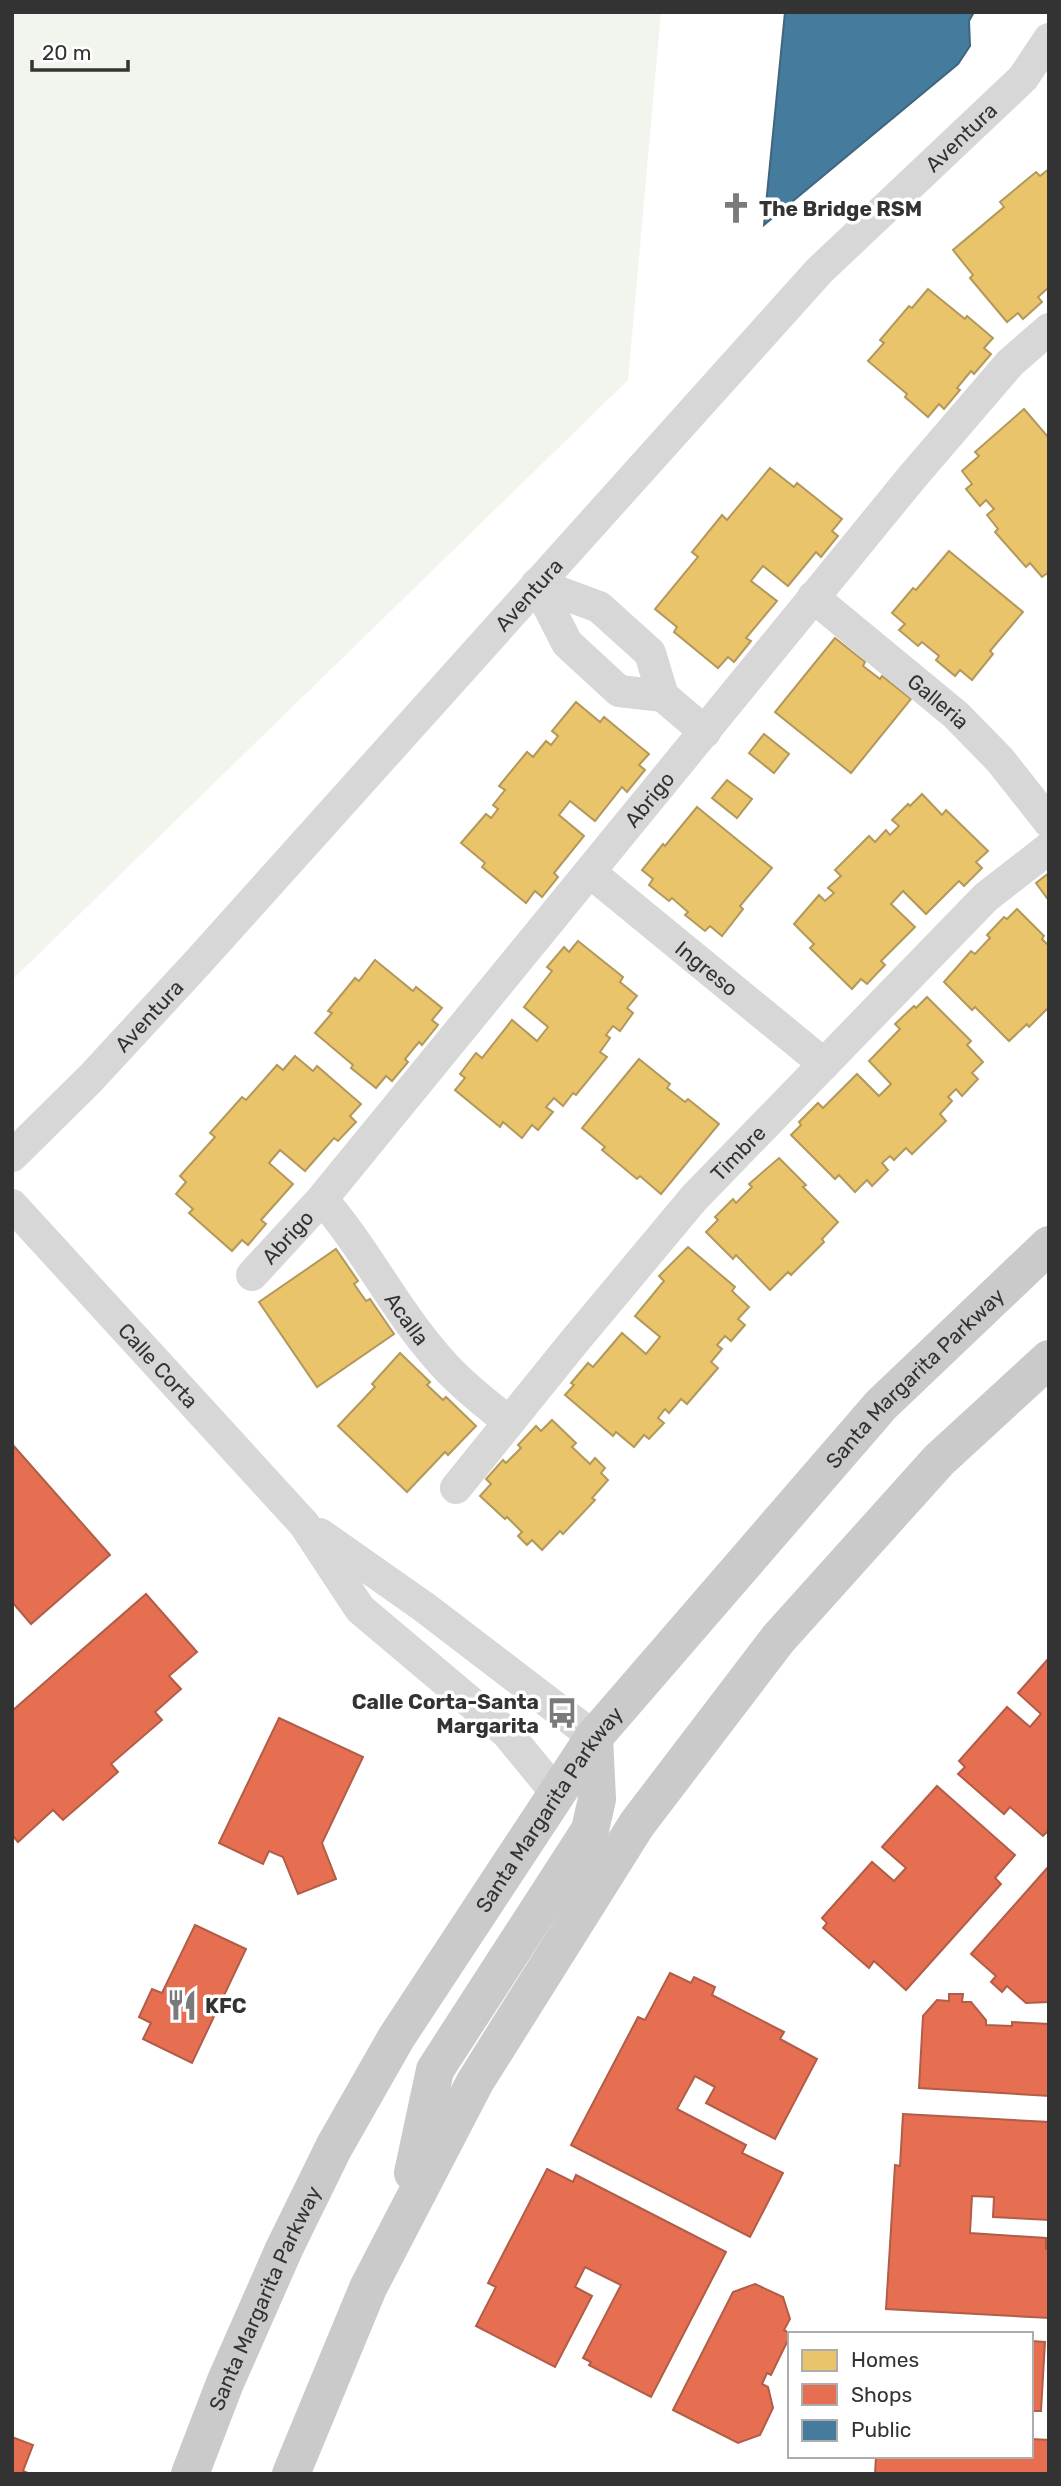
<svg xmlns="http://www.w3.org/2000/svg" width="1061" height="2486" font-family="Rubik,sans-serif">
<style>
.green{fill:#f1f5ed}
.homes{fill:#e9c46a;stroke:#b2985a;stroke-width:2}
.shops{fill:#e76f51;stroke:#b15d48;stroke-width:2}
.public{fill:#457b9d;stroke:#40657d;stroke-width:2}
.lines{fill:none;stroke-linecap:round;stroke-linejoin:round}
.minor{stroke:#d7d7d7;stroke-width:32}
.major{stroke:#cacaca;stroke-width:38}
.labels{text-anchor:middle;dominant-baseline:central;stroke-width:7;stroke-linejoin:round;paint-order:stroke}
.street-label{font-size:21px;fill:#333;stroke:#fff}
.poi-label{font-size:21px;font-weight:bold;fill:#333;stroke:#fff;text-anchor:start}
</style>
<rect width="100%" height="100%" fill="#fff"/>
<polygon class="green" points="12,12 661,12 628,380 12,980"/>
<g class="homes">
<polygon points="1049,169 1049,287 1038,297 1042,302 1023,319 1018,313 1007,322 970,278 973,275 953,250 1004,207 1000,202 1036,172 1040,176"/>
<polygon points="928,289 965,319 967,316 993,338 984,348 991,354 974,374 971,371 957,388 960,390 944,409 939,404 928,417 905,397 907,394 868,361 884,343 880,340 909,306 912,308"/>
<polygon points="1024,409 1049,438 1049,572 1042,577 1030,563 1026,567 995,532 998,529 987,515 994,509 986,500 980,506 966,489 972,484 962,471 979,456 975,452"/>
<polygon points="770,468 794,487 797,483 842,519 832,531 838,536 821,557 816,552 788,586 763,566 751,581 777,601 746,638 751,641 734,662 728,657 718,668 674,632 677,627 655,609 698,557 692,552 722,515 727,520"/>
<polygon points="949,551 1023,612 990,651 993,654 972,680 960,670 955,676 936,660 939,656 922,642 918,646 899,630 905,624 892,613 913,588 916,590"/>
<polygon points="835,638 865,662 863,666 880,679 882,676 911,699 851,773 775,712"/>
<polygon points="576,702 600,722 604,717 649,754 639,765 645,770 627,792 622,787 595,821 570,801 559,815 584,836 554,873 558,877 542,897 535,891 526,903 482,867 485,863 461,843 486,814 491,818 498,809 493,805 505,790 499,786 527,752 533,757 546,741 551,745 558,736 552,731"/>
<polygon points="764,734 789,754 774,773 749,753"/>
<polygon points="727,780 752,799 737,818 712,798"/>
<polygon points="922,794 942,815 946,810 988,851 976,862 982,868 964,886 959,881 926,914 903,891 891,904 915,927 881,961 885,965 867,984 861,979 852,989 810,948 814,944 794,924 819,895 825,901 834,893 828,888 841,876 835,870 869,836 875,842 886,830 890,835 899,826 892,820 908,804 910,806"/>
<polygon points="697,807 772,868 740,906 743,909 722,936 710,926 705,931 685,915 688,912 672,898 669,901 649,885 653,879 642,870 663,844 665,846"/>
<polygon points="1049,873 1049,901 1036,883"/>
<polygon points="1017,909 1044,936 1042,939 1049,946 1049,1007 1029,1027 1027,1024 1009,1041 975,1007 972,1010 944,982 971,951 975,954 990,938 987,935 1004,917 1007,919"/>
<polygon points="578,941 623,977 620,982 637,996 627,1008 633,1013 620,1031 613,1026 606,1035 610,1038 600,1052 607,1057 576,1095 573,1093 563,1106 554,1098 546,1107 553,1112 538,1130 532,1125 522,1138 503,1122 500,1127 455,1090 465,1078 460,1074 476,1053 482,1058 512,1020 537,1041 548,1027 524,1007 552,971 547,967 564,947 569,952"/>
<polygon points="375,960 413,991 416,987 442,1008 432,1020 438,1025 422,1045 419,1042 405,1059 408,1062 392,1081 386,1076 376,1088 351,1068 353,1065 315,1033 332,1013 328,1011 355,978 359,981"/>
<polygon points="927,997 971,1041 967,1045 983,1062 972,1073 978,1079 962,1096 956,1089 948,1097 952,1101 940,1114 946,1121 912,1154 906,1148 894,1160 890,1156 882,1163 888,1170 872,1186 867,1180 855,1192 839,1175 835,1179 791,1135 801,1125 799,1122 818,1103 823,1108 857,1074 879,1096 891,1084 869,1061 900,1029 895,1024 914,1006 916,1008"/>
<polygon points="295,1056 313,1071 317,1066 361,1104 350,1116 356,1122 338,1141 334,1138 305,1171 280,1150 269,1163 293,1184 261,1220 266,1224 248,1245 242,1240 232,1251 189,1213 193,1209 176,1194 186,1182 180,1176 215,1137 210,1133 242,1097 246,1100 277,1065 283,1070"/>
<polygon points="639,1059 670,1084 667,1088 685,1102 688,1099 719,1124 661,1194 640,1176 637,1179 602,1150 605,1147 582,1128"/>
<polygon points="779,1158 806,1185 803,1187 838,1222 822,1239 824,1242 791,1275 788,1272 770,1290 736,1255 733,1259 706,1232 718,1220 715,1217 733,1199 736,1203 752,1187 749,1184"/>
<polygon points="688,1247 735,1287 732,1291 749,1307 738,1319 745,1325 731,1341 725,1336 717,1345 722,1349 711,1362 718,1368 687,1404 681,1399 669,1413 665,1409 658,1418 664,1423 649,1439 644,1435 634,1447 616,1432 613,1436 565,1395 574,1385 571,1383 588,1363 593,1367 622,1333 646,1354 660,1337 635,1316 664,1281 659,1276"/>
<polygon points="336,1249 358,1281 354,1284 366,1301 370,1299 394,1334 317,1387 259,1302"/>
<polygon points="400,1353 430,1382 427,1385 443,1400 446,1397 476,1426 448,1455 445,1452 407,1492 338,1426 375,1387 372,1384"/>
<polygon points="552,1420 576,1443 572,1447 590,1464 595,1458 605,1468 601,1473 608,1480 592,1498 595,1500 563,1534 560,1531 542,1550 532,1540 527,1545 518,1536 522,1532 507,1517 505,1519 480,1496 491,1484 486,1479 503,1460 506,1463 521,1448 518,1445 536,1426 541,1431"/>
</g>
<g class="shops">
<polygon points="12,1444 110,1555 31,1624 12,1602"/>
<polygon points="146,1594 197,1652 169,1676 181,1689 155,1712 162,1720 111,1764 118,1772 63,1820 53,1810 18,1842 12,1835 12,1711"/>
<polygon points="1049,1658 1049,1830 1043,1836 1010,1807 1004,1814 958,1774 965,1767 959,1761 1007,1707 1030,1727 1041,1714 1018,1693"/>
<polygon points="279,1718 363,1757 322,1843 336,1879 298,1894 283,1857 269,1851 263,1864 219,1843"/>
<polygon points="937,1786 1015,1855 995,1878 1001,1884 906,1990 874,1961 869,1968 823,1928 827,1923 822,1918 872,1862 894,1881 906,1868 882,1847"/>
<polygon points="1049,1866 1049,2002 1026,2003 1007,1986 1002,1992 991,1982 996,1976 971,1954"/>
<polygon points="195,1925 246,1949 192,2063 143,2039 151,2023 139,2017 152,1989 162,1993"/>
<polygon points="670,1973 691,1983 694,1977 715,1987 712,1995 784,2032 780,2039 817,2059 775,2139 706,2103 715,2087 695,2076 677,2109 746,2145 742,2153 783,2173 750,2237 571,2145 638,2017 645,2020"/>
<polygon points="949,1994 963,1994 962,2002 971,2002 986,2020 986,2025 1012,2026 1012,2022 1049,2024 1049,2096 919,2088 923,2016 937,2000 949,2001"/>
<polygon points="903,2114 1049,2122 1049,2220 993,2217 994,2197 972,2196 970,2233 1046,2238 1046,2249 1049,2249 1049,2318 886,2309 895,2165 900,2166"/>
<polygon points="547,2169 573,2182 576,2175 726,2252 651,2397 589,2365 591,2362 583,2358 621,2285 585,2267 575,2287 592,2296 555,2367 476,2326 496,2287 488,2283"/>
<polygon points="755,2284 783,2297 790,2319 784,2330 791,2334 771,2375 767,2373 762,2384 768,2387 773,2408 760,2435 738,2443 673,2410 733,2292"/>
<polygon points="1031,2341 1045,2342 1041,2411 1033,2411 1032,2421"/>
<polygon points="12,2437 33,2445 23,2471 30,2474 12,2474"/>
<polygon points="1031,2439 1049,2440 1049,2474 875,2474 876,2456 1031,2456"/>
</g>
<polygon class="public" points="785,12 974,12 969,21 970,46 958,64 764,225"/>
<g class="lines">
<g class="minor">
<polyline points="537,584 599,607 650,653 663,696 705,732"/>
<polyline points="537,584 567,643 619,691 663,696"/>
<path id="s1" d="M813,597L956,715L1000,760L1049,822"/>
<path id="s2" d="M591,873L824,1064"/>
<path id="s3" d="M12,1156L91,1078L200,960L819,271L1023,78L1049,39"/>
<path id="s4" d="M322,1199C365,1248 394,1308 437,1357C458,1382 484,1402 509,1422"/>
<path id="s5" d="M12,1205L304,1524L360,1609L507,1733L557,1794"/>
<path id="s6" d="M252,1275L322,1199L913,476L1010,363L1049,329"/>
<path id="s7" d="M456,1488L573,1343L694,1198L986,897L1049,848"/>
<polyline points="320,1534 424,1607 594,1737"/>
</g>
<g class="major">
<polyline points="413,2173 435,2070 590,1830 597,1799 594,1737"/>
<path id="s8" d="M190,2474L225,2383L284,2249L334,2147L396,2038L594,1737L881,1405L1049,1245"/>
<polyline points="291,2474 368,2288 475,2082 637,1824 778,1639 939,1460 1049,1359"/>
</g>
</g>
<defs>
<symbol id="church-bare" viewBox="-9 -9 18 18"><path d="M-1.2-6h2.4v3.5h3.3v2.4h-3.3V6h-2.4V-.1h-3.3v-2.4h3.3Z" fill="#7a7a7a" stroke="#fff" stroke-width="2.5" paint-order="stroke"/></symbol>
<symbol id="bus-bare" viewBox="-9 -9 18 18"><path d="M-5-6H5V4H4V6H2V4H-2V6H-4V4H-5ZM-3.5-4V0h7V-4ZM-3.5 1.2v1.5H-2V1.2ZM2 1.2v1.5H3.5V1.2Z" fill="#7a7a7a" stroke="#fff" stroke-width="2.5" paint-order="stroke"/></symbol>
<symbol id="restaurant-bare" viewBox="-9 -9 18 18"><path d="M-5-6h1v4h1v-4h1v4h1v-4h1v5L-1.5 .5V6h-2V.5L-5-1ZM5-6V6H3V1.5H1.5Q1.5-4 5-6Z" fill="#7a7a7a" stroke="#fff" stroke-width="2.5" paint-order="stroke"/></symbol>
</defs>
<g fill-rule="evenodd">
<use href="#church-bare" x="714" y="186" width="44" height="44"/>
<use href="#bus-bare" x="540" y="1691" width="44" height="44"/>
<use href="#restaurant-bare" x="160" y="1983" width="44" height="44"/>
</g>
<g class="labels">
<g class="street-label">
<text stroke="none"><textPath href="#s3" startOffset="1393">Aventura</textPath></text>
<text stroke="none"><textPath href="#s3" startOffset="763">Aventura</textPath></text>
<text stroke="none"><textPath href="#s1" startOffset="163">Galleria</textPath></text>
<text stroke="none"><textPath href="#s6" startOffset="620">Abrigo</textPath></text>
<text stroke="none"><textPath href="#s2" startOffset="150">Ingreso</textPath></text>
<text stroke="none"><textPath href="#s3" startOffset="196">Aventura</textPath></text>
<text stroke="none"><textPath href="#s7" startOffset="438">Timbre</textPath></text>
<text stroke="none"><textPath href="#s6" startOffset="52">Abrigo</textPath></text>
<text stroke="none"><textPath href="#s4" startOffset="147">Acalla</textPath></text>
<text stroke="none"><textPath href="#s5" startOffset="217">Calle Corta</textPath></text>
<text stroke="none"><textPath href="#s8" startOffset="1325">Santa Margarita Parkway</textPath></text>
<text stroke="none"><textPath href="#s8" startOffset="758">Santa Margarita Parkway</textPath></text>
<text stroke="none"><textPath href="#s8" startOffset="191">Santa Margarita Parkway</textPath></text>
</g>
<g class="poi-label">
<text x="759" y="208">The Bridge RSM</text>
<text x="539" y="1701" text-anchor="end">Calle Corta-Santa<tspan x="539" dy="24">Margarita</tspan></text>
<text x="205" y="2005">KFC</text>
</g>
</g>
<rect width="1061" height="2486" fill="none" stroke="#333333" stroke-width="28"/>
<rect x="788" y="2332" width="245" height="126" fill="#ffffff" stroke="#adadad" stroke-width="2"/>
<rect x="802" y="2350" width="35" height="21" fill="#e9c46a" stroke="#adadad" stroke-width="2"/>
<text x="851" y="2367" font-size="21" fill="#333333">Homes</text>
<rect x="802" y="2384" width="35" height="21" fill="#e76f51" stroke="#adadad" stroke-width="2"/>
<text x="851" y="2402" font-size="21" fill="#333333">Shops</text>
<rect x="802" y="2420" width="35" height="21" fill="#457b9d" stroke="#adadad" stroke-width="2"/>
<text x="851" y="2437" font-size="21" fill="#333333">Public</text>
<path d="M32 60v10h96v-10" fill="none" stroke="#333333" stroke-width="3.5"/>
<text x="42" y="60" font-size="21" fill="#333333" stroke="#ffffff" stroke-width="5" paint-order="stroke">20 m</text>
</svg>
